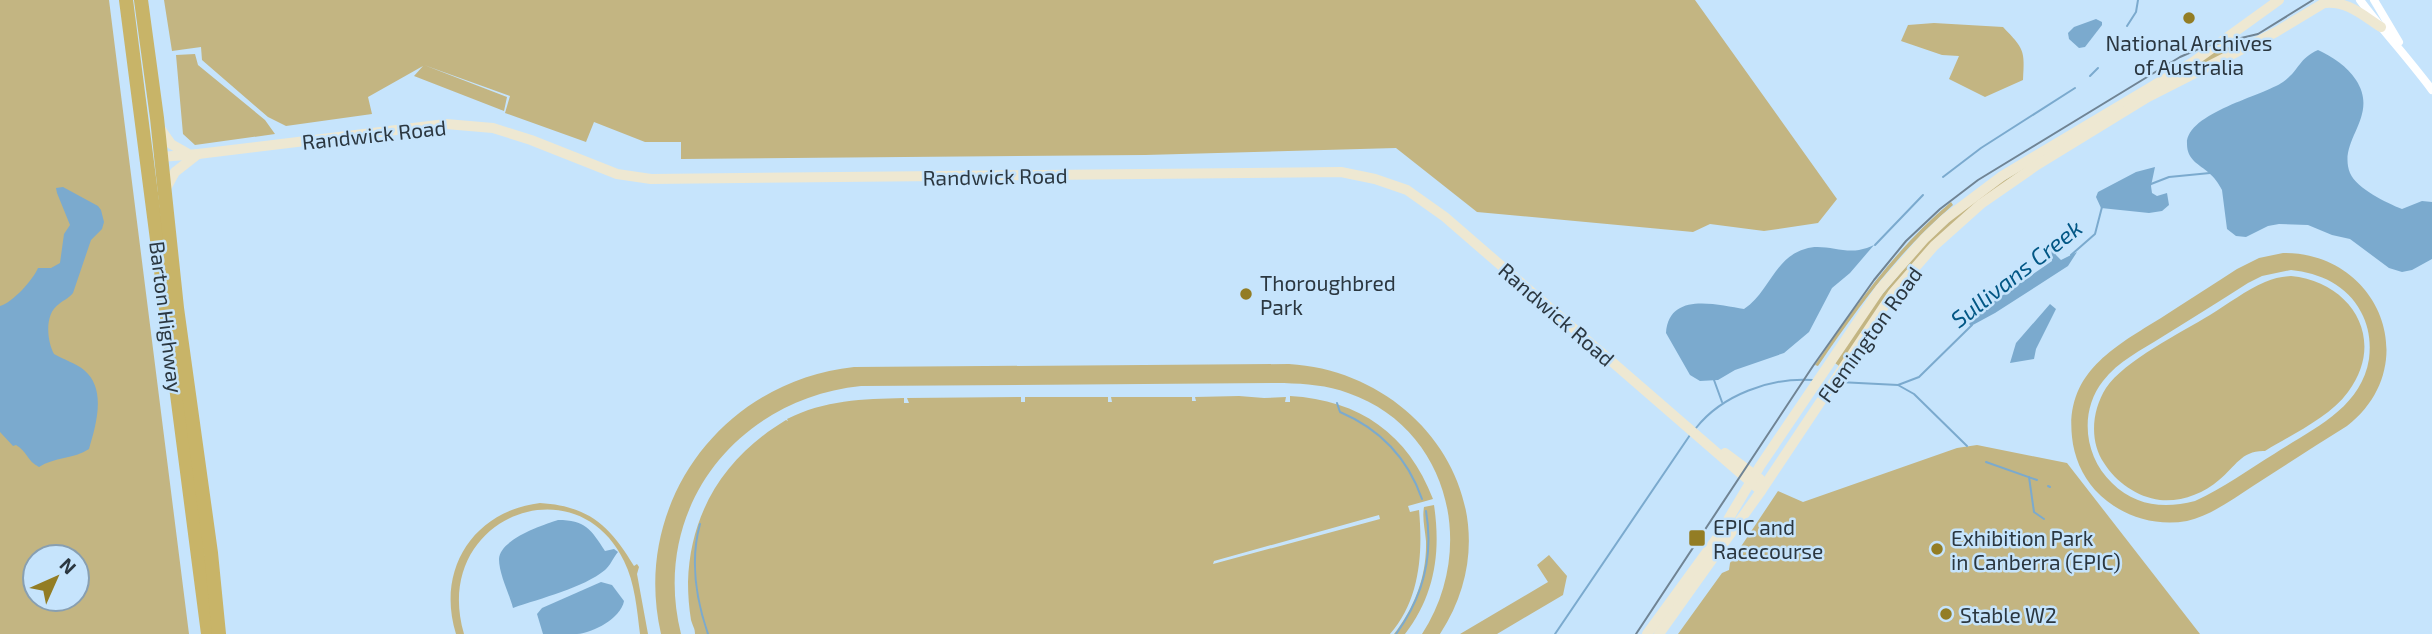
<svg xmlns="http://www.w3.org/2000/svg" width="2432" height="634" font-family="'Exo 2',sans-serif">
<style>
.green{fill:#c3b582;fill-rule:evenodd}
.water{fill:#7baace}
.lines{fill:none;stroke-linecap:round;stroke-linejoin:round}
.stream{stroke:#7baace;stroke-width:2}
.street{stroke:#fff;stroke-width:8}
.secondary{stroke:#eee8d2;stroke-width:10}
.highway{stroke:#c8b468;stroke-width:14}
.tram{stroke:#708494;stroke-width:2}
.poi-dot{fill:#937d24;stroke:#c6e4fc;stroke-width:2.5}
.labels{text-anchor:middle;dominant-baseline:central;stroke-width:5;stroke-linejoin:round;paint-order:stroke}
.poi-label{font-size:21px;fill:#2b3740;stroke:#c6e4fc;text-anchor:start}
.street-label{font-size:21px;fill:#2b3740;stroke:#c6e4fc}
.water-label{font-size:23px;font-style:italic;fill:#025785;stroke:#c6e4fc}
</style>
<rect width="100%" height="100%" fill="#c6e4fc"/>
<g class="green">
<path d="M0,0H109L189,634H0ZM35,557H77V599H35Z"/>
<polygon points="164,0 1695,0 1837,199 1818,223 1764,231 1710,224 1693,232 1477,212 1396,148 1145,155 681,159 681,142 645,142 594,122 586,142 505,113 510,96 424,65 507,97 504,111 414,76 423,66 368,97 372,114 286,126 268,117 202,60 201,47 172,51"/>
<path d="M1934,23L2003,27C2024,49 2025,50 2023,80L1985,97L1949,79L1959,56L1942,55L1901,41L1908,25Z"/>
<polygon points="2242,45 1973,205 1839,366 1835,363 1874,304 1926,243 1951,220 1987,191 2221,46 2223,48"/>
<polygon points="195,54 198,65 265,120 275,134 195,145 183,134 176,55"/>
<path d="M1951,202L1953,205C1899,251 1858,307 1818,366L1815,365C1856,305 1896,248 1951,202Z"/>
<path d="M2283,253C2379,252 2425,365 2347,426C2315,446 2284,466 2253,486C2233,499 2210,516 2187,521C2153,527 2118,515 2095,490C2082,475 2074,457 2072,437C2065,373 2114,347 2161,318C2186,302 2212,285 2237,269L2259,258ZM2291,270C2320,273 2347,285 2361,312C2369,327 2371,342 2369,359C2361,409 2312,429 2274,454C2248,470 2223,488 2195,501C2164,509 2135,506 2112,483C2084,457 2079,411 2103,381C2118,361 2142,350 2162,337C2191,319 2220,301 2248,283L2262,276Z"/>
<path d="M2291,276C2352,282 2387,340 2348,392C2329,418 2292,434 2265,451C2242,450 2236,466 2219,480C2203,494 2181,502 2160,500C2137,497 2116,482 2104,463C2089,441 2092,410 2106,388C2124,361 2182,332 2210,315C2228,304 2246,290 2265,282C2274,278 2282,277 2291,276Z"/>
<path d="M1289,364C1425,372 1519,513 1440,634H1422C1478,548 1449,428 1348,393C1327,385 1306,384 1284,383L861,386C736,399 650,510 681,634H661C631,504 722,381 854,367Z"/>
<path d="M1239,396L1264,398L1286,397L1285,402H1290V396C1360,400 1408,434 1433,499L1408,506L1410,512L1419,510C1423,553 1420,600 1390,634H695C695,628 693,627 691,620C689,608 688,595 688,582C690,511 726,456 786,420L788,421L787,419C825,400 862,399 904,398V403H909L907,398L1021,397V402H1025V397H1108V402H1112L1111,397H1192V401H1196L1195,397ZM1379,515L1380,519L1213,564L1214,561Z"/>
<polygon points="1977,445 2067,463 2200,634 1678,634 1722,573 1729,570 1730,563 1778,491 1803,502 1957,448"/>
<path d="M540,503C589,506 610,526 634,566L637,564L639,567L637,574L648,634H640C637,610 635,583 624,561C576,461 430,518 464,634H456C436,570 473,511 540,503Z"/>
<path d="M1434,505C1441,552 1435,595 1405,634H1394C1415,607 1427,575 1426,541C1425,529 1422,518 1424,507Z"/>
<polygon points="1549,555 1567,576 1563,595 1497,634 1460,634 1548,582 1537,565"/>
</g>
<g class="water">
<polygon points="2096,19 2102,22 2102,25 2085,47 2079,48 2069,39 2068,33 2074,27"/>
<path d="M2318,50C2333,57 2347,66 2356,80C2380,117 2337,140 2350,173C2357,189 2387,203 2402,209L2422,201L2432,202V259L2412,270L2402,272L2389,268L2350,239L2332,235L2308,225L2279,224L2268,226L2246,237L2236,236L2227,229L2222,190C2219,184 2214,177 2209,173C2199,164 2187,160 2187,144C2186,113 2263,96 2283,82C2299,71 2298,59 2318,50Z"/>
<polygon points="2155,167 2151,186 2152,193 2157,196 2167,193 2169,205 2162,211 2149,213 2101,208 2096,197 2098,192 2136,172"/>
<path d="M63,187L98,206L101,210L104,222L102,229L91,240L73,293C68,299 65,299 59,304C44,314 47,341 54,354C64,360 76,363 84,370C107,389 96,425 89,449C74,459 54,457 39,467C27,461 27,451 16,445L13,446L0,432V306C12,303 33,280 38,268H51L60,263L64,234L70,225L57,193L56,188Z"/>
<polygon points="2051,243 2054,243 2056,255 2061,260 2077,252 2068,266 1995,313 1971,326 1969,324 1977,313 2052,261"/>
<path d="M1874,245L1850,273L1832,288L1809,332L1784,353L1735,370L1718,380L1700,381L1690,375L1666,333C1669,291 1717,305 1744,309C1769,293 1774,258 1805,249C1822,243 1841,253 1859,250C1864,249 1870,247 1874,245Z"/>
<polygon points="2050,304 2056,309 2036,349 2034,359 2010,363 2016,343"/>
<path d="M558,520C585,520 591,529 605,551L614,549L618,552C613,558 610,566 605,570C583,588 541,598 513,608C509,593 499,574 499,559C500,539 543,525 558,520Z"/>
<path d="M601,582L612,585L624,601C621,618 593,633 577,634C566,634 554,634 543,634L537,614L542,608Z"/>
</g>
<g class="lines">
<g class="stream">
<polyline points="2127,26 2136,12 2138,0"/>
<polyline points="2090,76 2098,68"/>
<polyline points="1943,177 1981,148 2075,88"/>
<polyline points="2151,184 2169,177 2210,173"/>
<polyline points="1875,245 1923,195"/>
<polyline points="2071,255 2095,234 2102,207"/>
<polyline points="1714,380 1722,402"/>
<polyline points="1839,382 1898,385 1919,377 1972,325"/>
<polyline points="1898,385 1914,394 1967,446"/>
<path d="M1337,403L1340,412C1380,429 1408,459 1422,499"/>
<path d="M1696,428C1722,395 1771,377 1813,380"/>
<polyline points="1986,462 2037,480"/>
<polyline points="2029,477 2034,512 2044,519"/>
<polyline points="2048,486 2050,487"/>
<path d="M700,524C690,560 696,599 708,634"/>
<path d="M1396,634C1423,597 1434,557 1426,511"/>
<polyline points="1555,634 1690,435"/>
</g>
<g class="street">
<path d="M2360,0C2383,31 2409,59 2432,90"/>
<polyline points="2374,0 2399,42"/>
</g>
<g class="secondary">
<path d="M2325,3C2348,1 2362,15 2381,27"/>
<polyline points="159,127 171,144 187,153"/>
<polyline points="161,157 198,154 446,124 493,128 531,140 617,174 651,179 1341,172 1375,179 1407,190 1445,217 1761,491"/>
<polyline points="165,190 175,172 198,154"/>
<polyline points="1725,453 1760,479"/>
<polyline points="1647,634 1717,538 1760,466 1880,289 1925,238 1945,219 2002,176 2193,62 2279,0"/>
<polyline points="1659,634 1761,491 1893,293 1934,246 1981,204 2037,165 2148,97 2276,32 2329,0"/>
</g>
<g class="highway">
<polyline points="126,0 208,634"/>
<polyline points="141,0 157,118 177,308 211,553 219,634"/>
</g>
<polyline class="tram" points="1636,634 1813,366 1874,280 1906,241 1940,209 1978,180 2180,57 2203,47 2258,34 2313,0"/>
</g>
<g class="poi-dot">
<circle cx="2189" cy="18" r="7"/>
<circle cx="1246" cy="294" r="7"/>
<rect x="1688" y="529" width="18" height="18" rx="3.5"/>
<circle cx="1937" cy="549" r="7"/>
<circle cx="1946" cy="614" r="7"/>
</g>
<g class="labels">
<g class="poi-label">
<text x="2189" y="42" text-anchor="middle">National Archives<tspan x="2189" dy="24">of Australia</tspan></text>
<text x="1260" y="282">Thoroughbred<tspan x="1260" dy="24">Park</tspan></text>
<text x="1713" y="526">EPIC and<tspan x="1713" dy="24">Racecourse</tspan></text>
<text x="1951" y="537">Exhibition Park<tspan x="1951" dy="24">in Canberra (EPIC)</tspan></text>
<text x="1960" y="614">Stable W2</text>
</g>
<g class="street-label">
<text transform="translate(374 134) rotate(-6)">Randwick Road</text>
<text transform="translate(995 176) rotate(-1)">Randwick Road</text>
<text transform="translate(1557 314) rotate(41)">Randwick Road</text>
<text transform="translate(167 317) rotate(83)">Barton Highway</text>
<text transform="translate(1869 334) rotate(-54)">Flemington Road</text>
</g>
<g class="water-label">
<text transform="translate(2016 273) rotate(-38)">Sullivans Creek</text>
</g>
</g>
<g transform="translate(56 578) rotate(45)"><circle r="33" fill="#c6e4fc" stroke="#889fb1" stroke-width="2"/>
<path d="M0-5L12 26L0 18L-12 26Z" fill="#937d24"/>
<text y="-10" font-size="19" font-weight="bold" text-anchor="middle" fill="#2b3740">N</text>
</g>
</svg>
